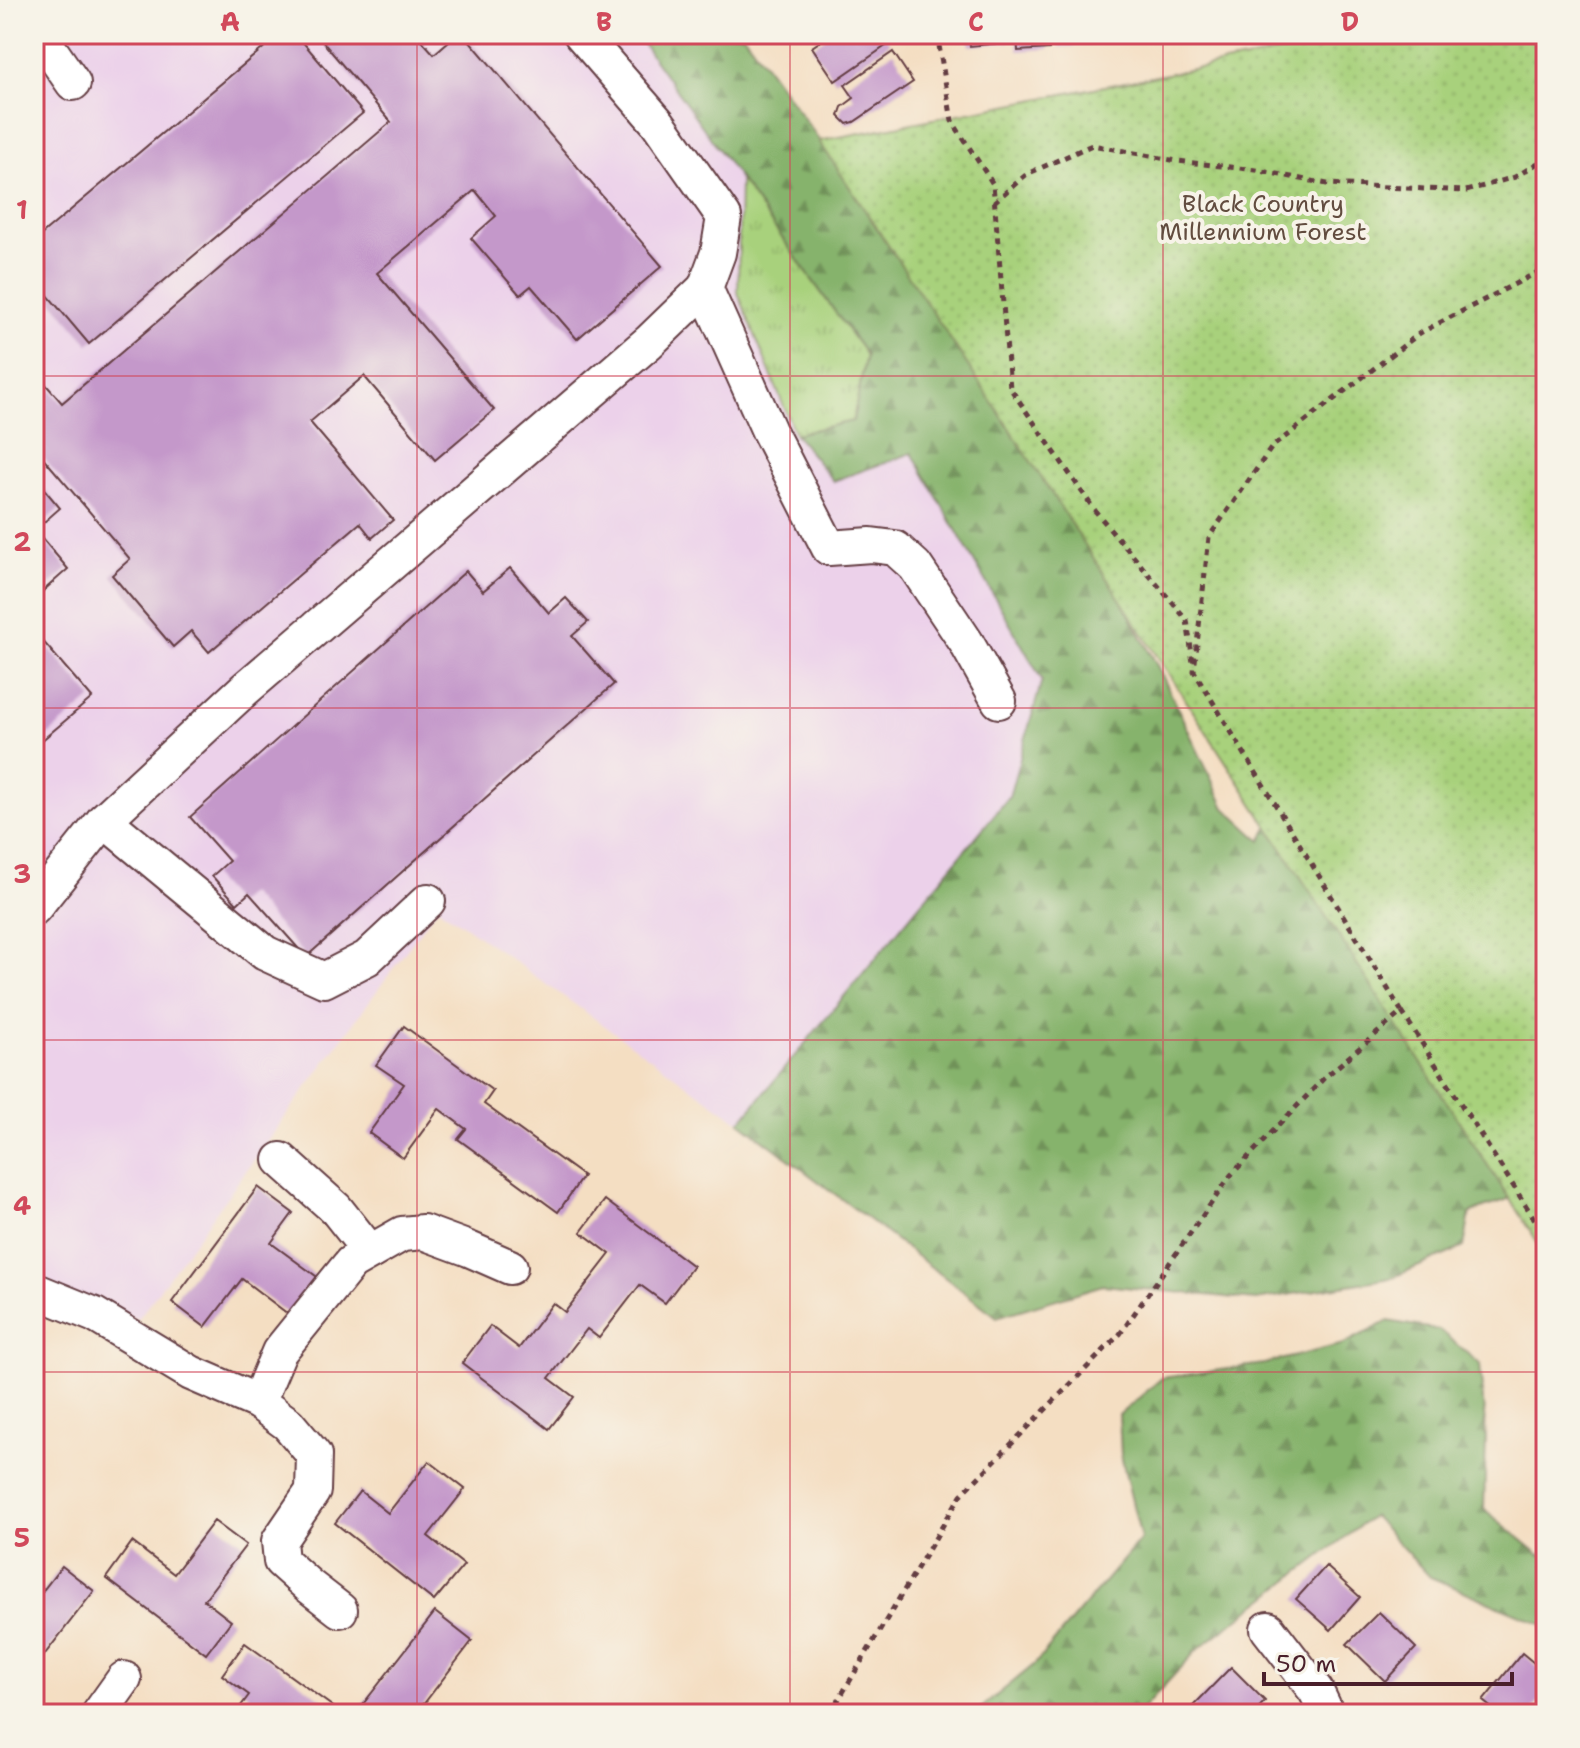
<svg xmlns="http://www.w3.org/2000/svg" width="1580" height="1748" font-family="'Shantell Sans',sans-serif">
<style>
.built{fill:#ecd1ea}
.grass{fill:url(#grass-tufts);stroke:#797854;stroke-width:2}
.forest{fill:url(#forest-firs);stroke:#68694c;stroke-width:2}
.park{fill:url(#park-dots);stroke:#797854;stroke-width:2}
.building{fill:#c498ca}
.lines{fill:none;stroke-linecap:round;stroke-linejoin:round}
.minor-casing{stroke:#643c42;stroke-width:38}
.path{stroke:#643c42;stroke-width:5;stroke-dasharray:6 6;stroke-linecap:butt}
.minor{stroke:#fff;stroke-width:34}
.grid{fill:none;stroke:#d1495b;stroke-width:2;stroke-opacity:0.55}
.labels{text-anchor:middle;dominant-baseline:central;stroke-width:8;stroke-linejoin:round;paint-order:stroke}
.park-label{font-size:24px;fill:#624c3f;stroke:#f7f3e8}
.neatline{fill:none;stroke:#d1495b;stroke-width:3}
.grid-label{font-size:26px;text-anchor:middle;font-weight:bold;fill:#d1495b}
</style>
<defs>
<pattern id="grass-tufts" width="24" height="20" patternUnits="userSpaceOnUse" patternTransform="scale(2)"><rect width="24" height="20" fill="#a8d17c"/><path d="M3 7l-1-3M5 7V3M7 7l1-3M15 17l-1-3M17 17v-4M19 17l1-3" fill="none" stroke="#92b36b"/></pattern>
<pattern id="forest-firs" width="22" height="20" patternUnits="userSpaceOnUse" patternTransform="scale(2)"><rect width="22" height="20" fill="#86b36c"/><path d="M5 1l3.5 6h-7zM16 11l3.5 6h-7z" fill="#709159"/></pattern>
<pattern id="park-dots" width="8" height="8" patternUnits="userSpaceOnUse" patternTransform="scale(2)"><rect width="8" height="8" fill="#a8d17c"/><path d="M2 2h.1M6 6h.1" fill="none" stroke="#92b36b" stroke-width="1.8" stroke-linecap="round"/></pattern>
</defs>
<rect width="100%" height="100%" fill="#f7f3e8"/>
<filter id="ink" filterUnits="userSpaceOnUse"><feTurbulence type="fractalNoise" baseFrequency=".0125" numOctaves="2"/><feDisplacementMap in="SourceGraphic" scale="16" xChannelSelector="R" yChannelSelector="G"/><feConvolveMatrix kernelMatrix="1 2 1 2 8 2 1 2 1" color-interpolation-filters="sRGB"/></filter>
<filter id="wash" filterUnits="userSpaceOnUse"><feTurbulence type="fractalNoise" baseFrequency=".006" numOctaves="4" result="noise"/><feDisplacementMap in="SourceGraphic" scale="32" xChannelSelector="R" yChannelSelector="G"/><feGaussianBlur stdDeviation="1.8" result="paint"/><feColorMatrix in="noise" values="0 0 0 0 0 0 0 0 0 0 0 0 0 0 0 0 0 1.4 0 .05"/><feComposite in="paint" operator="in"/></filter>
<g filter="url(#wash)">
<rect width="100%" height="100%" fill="#f4dec2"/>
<polygon class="built" points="34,34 636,34 740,179 738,293 795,434 834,481 912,453 1042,680 1009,797 740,1122 438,907 138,1319 34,1285"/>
<polygon class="grass" points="740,179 866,355 853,421 795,434 738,293"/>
<g class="forest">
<polygon points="636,34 743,34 820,141 1376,34 1092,546 1160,671 1225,808 1261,841 1291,785 1533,1190 1470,1213 1464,1247 1391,1278 1256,1300 1103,1285 997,1317 740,1122 1009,797 1042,680 912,453 833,481 795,434 853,421 866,355"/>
<polygon points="1388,1321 1439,1330 1480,1364 1486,1438 1484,1509 1540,1555 1546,1554 1546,1626 1430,1577 1373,1516 1198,1649 1138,1714 974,1714 1035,1664 1141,1539 1121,1455 1119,1415 1162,1378 1264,1364 1344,1344"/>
</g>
<polygon class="park" points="1376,34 1546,34 1546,1255 1000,414 819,141"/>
<g id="blocks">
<g class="building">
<polygon points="280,34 296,34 363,113 89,344 34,279 34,241"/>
<polygon points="316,34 416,34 434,54 457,34 464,34 662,266 577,339 531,286 520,295 471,238 496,216 475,190 377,273 494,410 435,460 364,376 310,422 393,520 372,538 360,523 209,652 191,631 173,647 112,575 130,559 40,454 34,459 34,371 62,403 391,122"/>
<polygon points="831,34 884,34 890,43 835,81 812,47"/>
<polygon points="969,34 1009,34 1009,42 970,46"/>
<polygon points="1017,34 1048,34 1049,49 1018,51"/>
<polygon points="1059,34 1091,34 1092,45 1060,47"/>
<polygon points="1285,34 1327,34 1327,36 1286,43"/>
<polygon points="893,52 913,82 854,122 847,124 839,116 842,107 854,98 845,85"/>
<polygon points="34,477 60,508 35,530 68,569 43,591 34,580"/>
<polygon points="510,568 549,613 566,598 588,622 572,636 614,684 306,957 249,893 237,904 212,876 229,861 190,817 466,571 483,591"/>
<polygon points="34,631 92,698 34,747"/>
<polygon points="404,1026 493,1091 484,1104 583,1176 558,1212 458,1139 466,1129 439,1109 403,1158 369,1133 404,1084 376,1065"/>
<polygon points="258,1187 293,1213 271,1243 320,1279 292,1317 242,1279 205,1327 172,1302"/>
<polygon points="605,1200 693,1266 665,1303 640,1285 599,1338 587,1329 549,1378 574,1397 549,1429 462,1363 490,1326 519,1348 553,1303 565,1312 610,1254 581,1232"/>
<polygon points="429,1461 465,1489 428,1536 464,1565 434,1601 335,1523 360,1491 388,1513"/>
<polygon points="214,1521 246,1545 204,1600 231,1621 206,1654 106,1578 132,1542 174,1574"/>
<polygon points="62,1566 94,1591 34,1668 34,1587 41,1593"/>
<polygon points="1326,1566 1360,1597 1331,1630 1296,1599"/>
<polygon points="435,1612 472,1641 416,1714 368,1714 360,1708"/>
<polygon points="1379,1612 1416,1648 1385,1681 1347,1644"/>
<polygon points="245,1643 343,1714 235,1714 249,1695 222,1675"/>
<polygon points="1522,1653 1546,1673 1546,1694 1529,1714 1499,1714 1483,1701"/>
<polygon points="1231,1667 1265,1701 1253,1714 1201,1714 1193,1706"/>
</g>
</g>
</g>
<g filter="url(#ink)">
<use href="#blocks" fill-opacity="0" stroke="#643c42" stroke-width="2"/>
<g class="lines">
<defs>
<g id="minor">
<polyline points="39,34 73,83"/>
<polyline points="705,288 769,431 829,548 871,545 895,548 915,566 966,642 999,701"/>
<polyline points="104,820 265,953 324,980 367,958 428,901"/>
<polyline points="34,908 104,820 245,689 649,342 705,288 718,253 724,217 658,123 581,34"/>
<polyline points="281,1160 336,1209 370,1252"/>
<polyline points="34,1290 95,1315 191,1373 258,1402 288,1424 314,1455 313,1491 279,1541 281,1561 309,1586 340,1610"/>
<polyline points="258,1402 279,1352 351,1263 402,1234 423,1232 469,1249 510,1267"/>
<polyline points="1268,1629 1316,1691 1327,1714"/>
<polyline points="99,1714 124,1679"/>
</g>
</defs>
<use href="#minor" class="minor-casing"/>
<g class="path">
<polyline points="937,34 952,121 993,184 1010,388 1096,512 1187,620 1193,663"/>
<polyline points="994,202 1027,174 1092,145 1177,161 1256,170 1327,184 1466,191 1515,177 1546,158"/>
<polyline points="1402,1012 1194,671 1209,537 1272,447 1420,333 1546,268"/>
<polyline points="830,1714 961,1495 1120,1334 1231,1175 1324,1078 1402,1012 1546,1237"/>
</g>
<use href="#minor" class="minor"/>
</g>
</g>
<path class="grid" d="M417,34V1714M790,34V1714M1163,34V1714M34,376H1546M34,708H1546M34,1040H1546M34,1372H1546"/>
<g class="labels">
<g class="park-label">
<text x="1263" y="204">Black Country<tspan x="1263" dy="28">Millennium Forest</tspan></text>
</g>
</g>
<rect width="1580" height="1748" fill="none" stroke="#f7f3e8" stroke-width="88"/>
<path d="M1264 1672v12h248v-12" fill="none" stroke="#4a1f2b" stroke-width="4"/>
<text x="1276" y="1672" font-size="24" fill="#4a1f2b" stroke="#f7f3e8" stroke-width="6" paint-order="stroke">50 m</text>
<rect x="44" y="44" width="1492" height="1660" class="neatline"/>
<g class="grid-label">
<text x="230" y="31">A</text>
<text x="604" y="31">B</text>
<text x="976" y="31">C</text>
<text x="1350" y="31">D</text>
<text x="22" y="219">1</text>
<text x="22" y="551">2</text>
<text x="22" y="883">3</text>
<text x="22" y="1215">4</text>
<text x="22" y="1547">5</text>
</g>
</svg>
